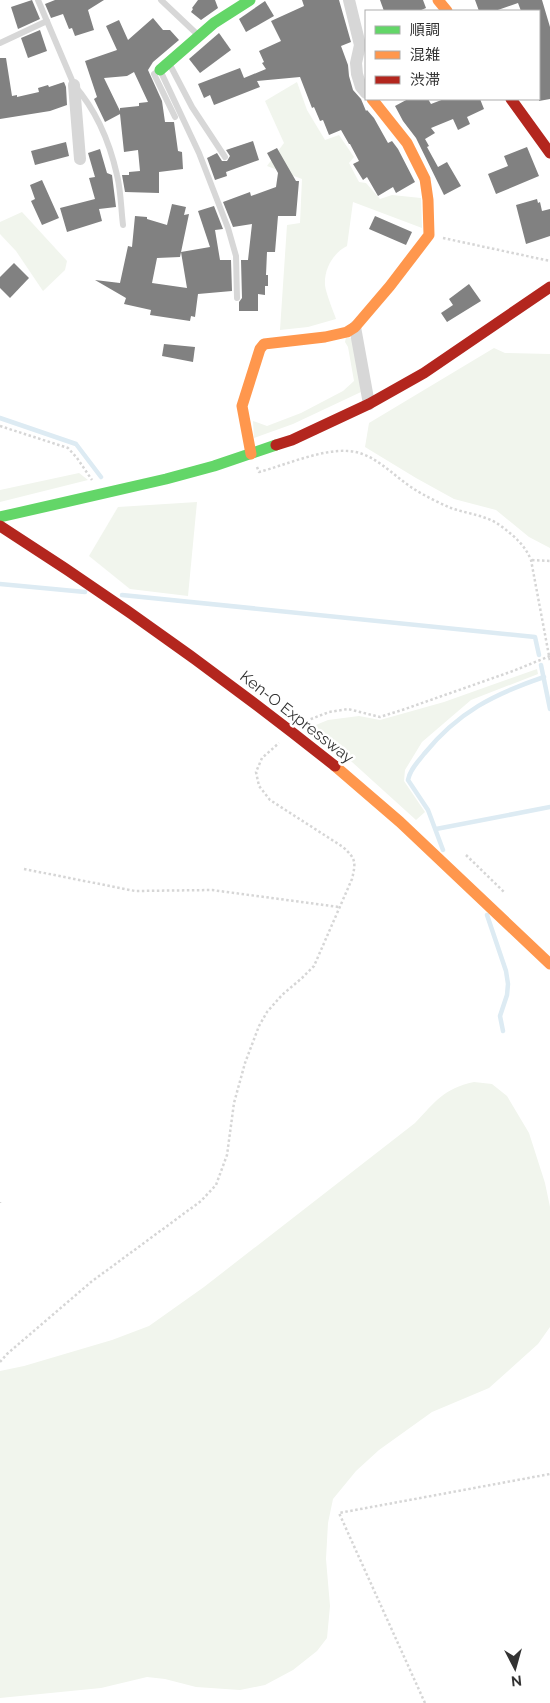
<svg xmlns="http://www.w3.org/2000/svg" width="550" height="1703" font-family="Raleway,'Noto Sans JP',sans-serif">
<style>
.green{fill:#f1f5ed}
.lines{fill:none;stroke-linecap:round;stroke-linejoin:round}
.stream{stroke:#ddebf3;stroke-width:4.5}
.building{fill:#818181;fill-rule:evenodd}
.path{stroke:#d6d6d6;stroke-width:2.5;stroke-dasharray:2.5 2.5;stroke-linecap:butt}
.lane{stroke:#d7d7d7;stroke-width:6}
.street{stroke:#d7d7d7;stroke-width:12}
.fast{stroke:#63d668;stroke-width:11}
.slow{stroke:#ff974d;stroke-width:11}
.jam{stroke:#b3261e;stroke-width:11}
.labels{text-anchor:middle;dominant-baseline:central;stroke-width:5;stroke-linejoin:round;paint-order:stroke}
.street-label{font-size:16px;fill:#333;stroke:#fff}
</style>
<rect width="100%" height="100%" fill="#fff"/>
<g class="green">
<path d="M297,82L307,110L325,140L339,135L354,157L349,163L359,182L366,183L380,199L392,195L421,198L422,228L353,202L347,246C333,253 324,269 325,285C326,294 333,310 336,319L308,327L280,330L287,225L300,223L302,179L267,166L284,143L265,101Z"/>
<polygon points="22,212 67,261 65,270 43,291 16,251 0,234 0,222"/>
<polygon points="346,337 354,339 361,392 293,424 254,438 253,421 267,426 301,413 343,391 354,381 348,347 345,342"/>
<polygon points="494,348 505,353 550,354 550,548 529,537 496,510 454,499 416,478 365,447 369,423"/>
<polygon points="79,473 88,480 0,502 0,490"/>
<polygon points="197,502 188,596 130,589 89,556 118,507"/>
<polygon points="537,669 538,674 471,700 422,742 405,770 404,781 425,812 416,820 352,762 306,729 328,720 359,716 380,720 444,702"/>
<path d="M474,1082L492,1084L507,1096L529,1133L545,1183L550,1207V1327L538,1344L489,1388L432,1412L379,1450L356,1471L333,1499L328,1523L326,1559L330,1606L327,1638L317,1651L293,1670L265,1685L240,1690L196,1687L165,1679L147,1677L101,1688L0,1698V1371L24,1366L112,1340L149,1326L204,1287L415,1123C436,1101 443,1089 474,1082Z"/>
</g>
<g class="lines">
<g class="stream">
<polyline points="0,418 76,444 101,477"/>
<polyline points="0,584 85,592"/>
<polyline points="122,595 535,637 539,655"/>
<polyline points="541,665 550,709"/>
<polyline points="436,829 550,807"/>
<path d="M443,850L428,810L408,780C410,769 418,762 424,754C458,712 494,694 544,677"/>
<polyline points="487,915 506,971 508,984 507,995 500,1016 503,1031"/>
</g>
</g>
<g class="building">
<polygon points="32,0 40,19 18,29 11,7"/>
<polygon points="55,0 104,0 88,10 94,30 75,36 72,28 69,29 63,14 51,18 45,4"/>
<polygon points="198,0 215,0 218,8 201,20 191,12 193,9 192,8"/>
<polygon points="302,0 339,0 351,42 341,46 348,65 349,76 353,90 361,99 366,111 367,110 374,118 388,143 392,141 398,149 415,182 396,193 393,187 378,196 367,177 363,180 353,164 359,161 350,144 349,144 341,130 329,135 323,120 320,121 314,107 312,108 300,77 257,81 260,87 214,105 210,95 204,98 198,84 240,68 244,78 266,69 262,63 264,62 259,51 281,41 271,21 304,6"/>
<polygon points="380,0 423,0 426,8 419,11 384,11"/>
<polygon points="475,0 542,0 550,27 550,99 539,101 539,11 521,11 518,3 495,11 479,11"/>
<polygon points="265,1 274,16 246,32 239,19"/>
<path d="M153,18L163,30H170L179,40L153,62L148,70L162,101L165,122H174L178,151L182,152L183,169L159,172V193L125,192L122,175H129V172L140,171L138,150L124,152L120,114L105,122L94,99L97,97L85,61L117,50L106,26L119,20L128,40ZM134,72L148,102L139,103V106L120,108V111L104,78L127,76Z"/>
<polygon points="40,30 47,51 28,58 21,38"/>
<polygon points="219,33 231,50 200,73 189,59"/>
<polygon points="0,58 6,58 12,96 17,95 17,97 39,92 38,88 48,85 49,87 64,82 66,87 67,105 50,111 0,119"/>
<polygon points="408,99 428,99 431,104 444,99 480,99 484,109 467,117 470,124 458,130 453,119 431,128 435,133 425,139 429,146 427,147 438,167 447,162 461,186 444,195 416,138 403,121 395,106"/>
<polygon points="253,141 259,160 226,172 227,176 215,180 207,158 217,153 222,161 227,161 230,156 226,150"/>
<polygon points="66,142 69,156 35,165 31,151"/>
<polygon points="527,147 539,176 496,194 488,174 508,166 504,156"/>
<polygon points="277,148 296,181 299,181 296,216 278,216 275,252 267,252 266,275 268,275 268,286 265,286 265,295 258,294 258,311 239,311 239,302 242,298 241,260 248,260 252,224 233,227 223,202 250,192 251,196 276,187 278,173 267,153"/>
<polygon points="100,149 107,173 112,175 116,207 99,209 102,221 67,232 60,208 95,199 89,178 95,177 88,153"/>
<polygon points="42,180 59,218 42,225 31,201 35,199 30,185"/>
<polygon points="537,199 538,203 540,202 542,211 550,209 550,236 526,244 516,205"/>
<polygon points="172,204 186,207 184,215 189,214 180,257 157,258 152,283 187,288 181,252 210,247 198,211 214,206 223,229 215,230 220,260 231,260 232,291 198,294 195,317 191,316 190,321 150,315 151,310 124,304 126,298 95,280 120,283 128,246 132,247 135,216 147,217 147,219 167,225"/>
<polygon points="375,216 412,232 406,245 369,229"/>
<polygon points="14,263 29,278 10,298 0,288 0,277"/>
<polygon points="469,284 481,301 447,322 441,313 453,305 449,299"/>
<polygon points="164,344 195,347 193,362 162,356"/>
</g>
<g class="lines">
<g class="path">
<polyline points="443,238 550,261"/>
<polyline points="0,426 68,448 77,458 92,480"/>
<path d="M257,467L259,472C285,465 322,449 348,451C374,452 393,476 414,489C425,496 439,503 451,508C468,514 486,515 501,526C514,536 525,545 531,560L550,661"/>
<polyline points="532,560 550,561"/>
<polyline points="306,721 329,712 348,709 380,717 405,709 513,671 550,656"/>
<polyline points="466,855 504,892"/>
<polyline points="24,869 135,891 212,890 339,907"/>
<polyline points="0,1202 0,1203"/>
<path d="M0,1362L7,1354L91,1282L201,1201L216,1185L227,1155L234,1103L245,1063L259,1026L267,1012L282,995L302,978L314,966L352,879C356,862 356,859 343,847L270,800L259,786L256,772L262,758L279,743"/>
<polyline points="425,1703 339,1513 550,1474"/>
</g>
<g class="lane">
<path d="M38,0L74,85C96,110 110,144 117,175C121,191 121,209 123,225"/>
<polyline points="161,0 198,35"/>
<polyline points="0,43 47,21"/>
<polyline points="169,63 192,107 225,157"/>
<polyline points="175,117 154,74 160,70 199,153 228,228 236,256 237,298"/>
</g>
<g class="street">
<polyline points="349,0 360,45 356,63 357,74 361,87 366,93"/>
<polyline points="74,85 80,159"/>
<polyline points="355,327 369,404"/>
</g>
<g class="fast">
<polyline points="160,70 214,23 250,0"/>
<polyline points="0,517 166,479 214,466 276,445"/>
</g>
<g class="slow">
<polyline points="438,0 447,11"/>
<polyline points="251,454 242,406 260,349 264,344 325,337 347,332 355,327 390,286 429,235 428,200 425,179 407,143 372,99"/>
<polyline points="335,766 400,822 550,964"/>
</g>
<g class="jam">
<polyline points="511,99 550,153"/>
<polyline points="276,445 292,440 369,404 424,373 550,287"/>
<path d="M0,526C116,600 227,680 335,766"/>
</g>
</g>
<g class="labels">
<g class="street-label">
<text transform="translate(297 717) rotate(38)">Ken-O Expressway</text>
</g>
</g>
<rect x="365" y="10" width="175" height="90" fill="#ffffff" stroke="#adadad"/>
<rect x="375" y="26" width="25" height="8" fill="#63d668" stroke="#adadad"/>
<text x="410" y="35" font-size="15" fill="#333333">順調</text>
<rect x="375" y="51" width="25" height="8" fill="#ff974d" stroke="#adadad"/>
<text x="410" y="60" font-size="15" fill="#333333">混雑</text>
<rect x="375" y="76" width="25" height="8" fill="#b3261e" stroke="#adadad"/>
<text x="410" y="85" font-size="15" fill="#333333">渋滞</text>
<g transform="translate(515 1668) rotate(174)" stroke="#ffffff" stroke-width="4" paint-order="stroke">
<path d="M0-4L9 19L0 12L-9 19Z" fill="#333333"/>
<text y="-8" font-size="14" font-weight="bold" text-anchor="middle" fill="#333333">N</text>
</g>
</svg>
